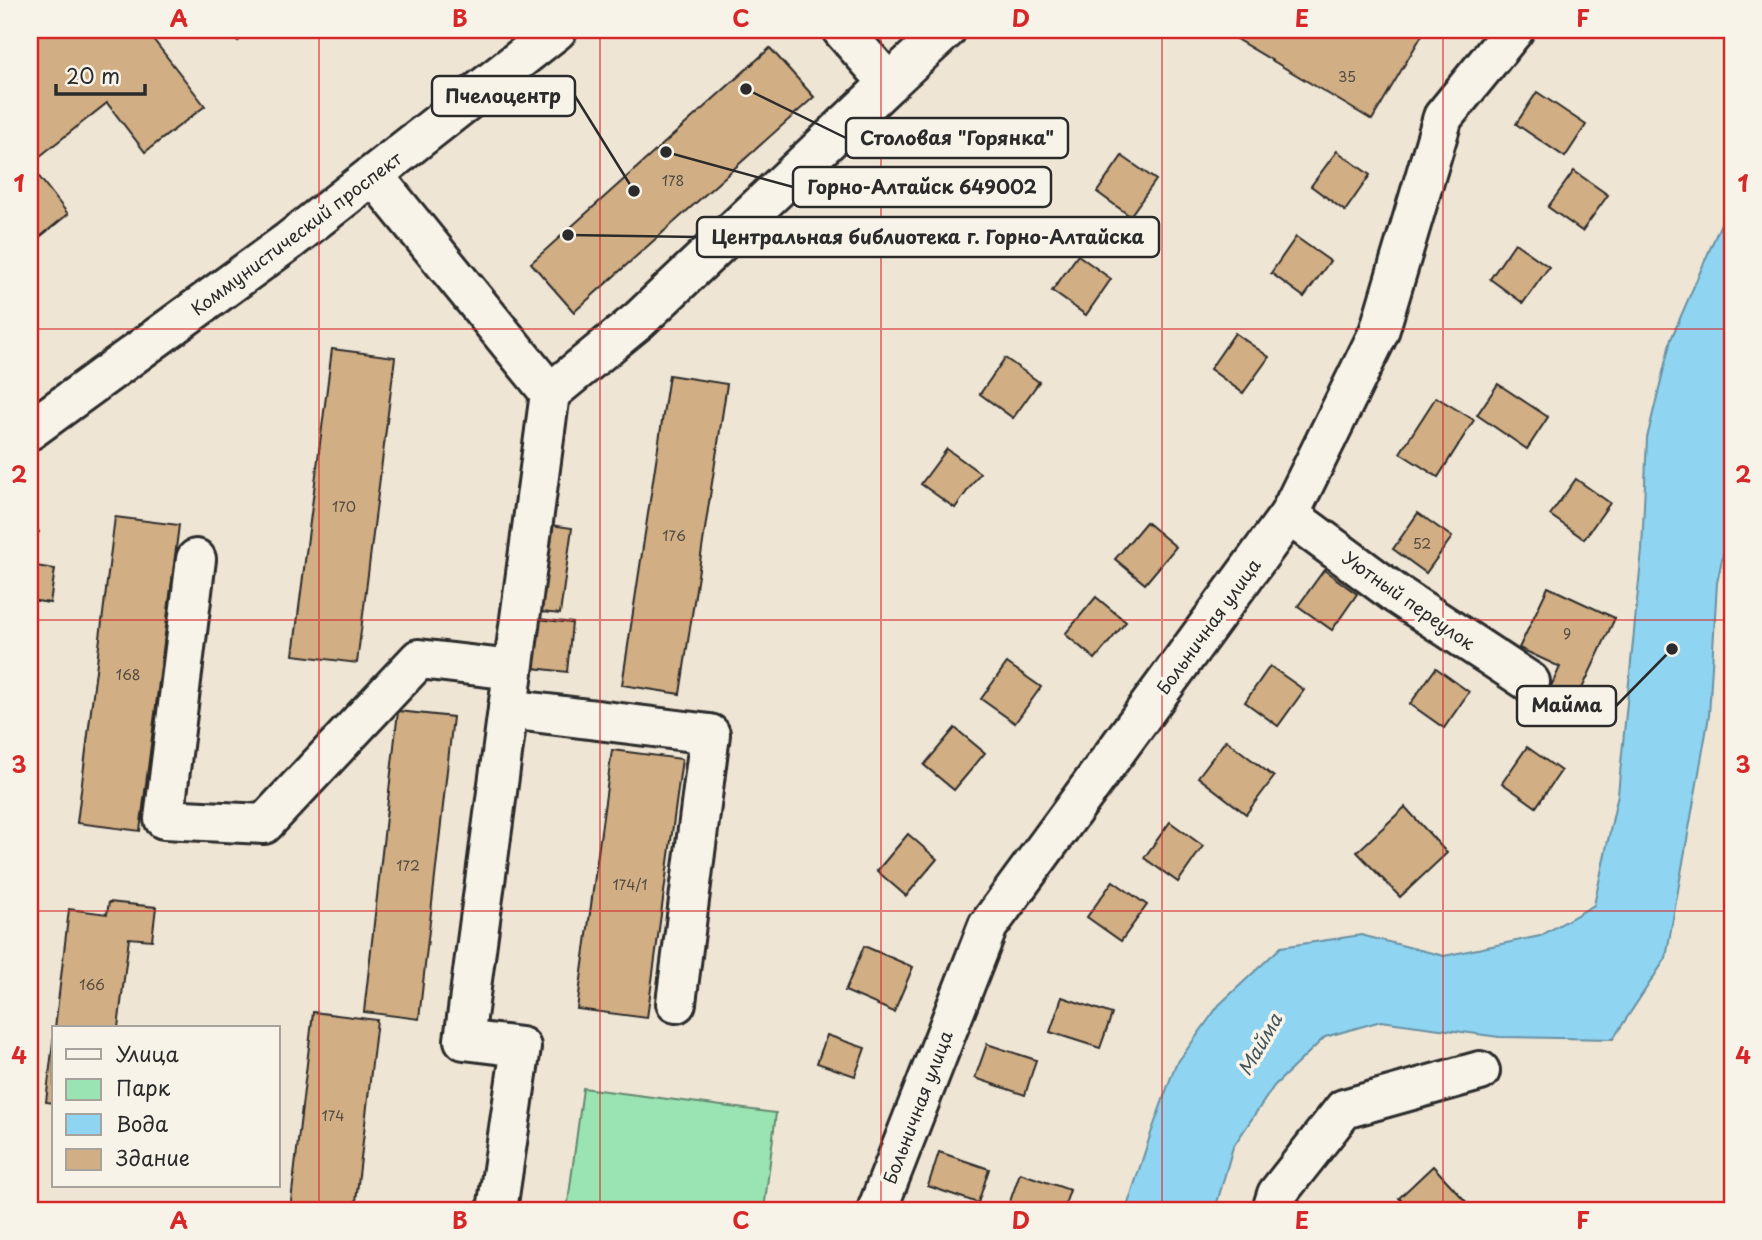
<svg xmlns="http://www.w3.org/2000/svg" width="1762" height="1240" font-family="'Playpen Sans',sans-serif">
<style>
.green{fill:#9ae4b3;stroke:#62886f;stroke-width:2}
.water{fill:#8fd4f1;stroke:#6790a2;stroke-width:2}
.building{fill:#d1ae84;stroke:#2b2b2b;stroke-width:2}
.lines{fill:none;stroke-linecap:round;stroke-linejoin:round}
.minor-casing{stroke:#2b2b2b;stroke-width:44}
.major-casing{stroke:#2b2b2b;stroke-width:44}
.minor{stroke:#f7f3e8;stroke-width:38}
.major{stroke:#f7f3e8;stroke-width:38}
.grid{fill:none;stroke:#d62828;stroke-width:2;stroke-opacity:0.55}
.labels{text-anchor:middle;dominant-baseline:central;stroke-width:7;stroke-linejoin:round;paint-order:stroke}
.number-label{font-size:14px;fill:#544c41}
.street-label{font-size:18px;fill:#2b2b2b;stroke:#f7f3e8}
.water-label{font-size:19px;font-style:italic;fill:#44555c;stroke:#f7f3e8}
.leader{fill:none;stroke:#2b2b2b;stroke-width:2.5}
.callout-dot{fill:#2b2b2b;stroke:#f7f3e8;stroke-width:2.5}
.callout{fill:#f7f3e8;stroke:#2b2b2b;stroke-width:2.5}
.callout-label{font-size:19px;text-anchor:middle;font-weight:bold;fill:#2b2b2b}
.neatline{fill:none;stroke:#d62828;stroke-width:2.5}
.grid-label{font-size:23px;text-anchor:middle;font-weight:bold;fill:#d62828}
</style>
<rect width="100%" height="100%" fill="#efe5d4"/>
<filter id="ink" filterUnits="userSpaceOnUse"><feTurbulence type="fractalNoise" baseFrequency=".0143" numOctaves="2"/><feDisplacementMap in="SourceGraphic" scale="14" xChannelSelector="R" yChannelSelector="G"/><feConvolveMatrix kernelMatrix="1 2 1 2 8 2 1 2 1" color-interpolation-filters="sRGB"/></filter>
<g filter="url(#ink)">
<polygon class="green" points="583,1088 776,1113 764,1210 567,1210"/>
<polygon class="water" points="1732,198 1732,512 1717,583 1709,716 1666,958 1613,1039 1499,1037 1381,1021 1325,1037 1274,1086 1233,1147 1215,1210 1126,1210 1150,1136 1175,1066 1219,1005 1281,947 1361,935 1444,956 1540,936 1594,905 1618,794 1642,550 1647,438 1671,339"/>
<g class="building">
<polygon points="30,30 146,30 205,106 145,152 107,103 30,164"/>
<polygon points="229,30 252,30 238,41"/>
<polygon points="1221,30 1425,30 1372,120"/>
<polygon points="1623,30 1640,30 1635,38"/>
<polygon points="770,48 814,97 574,312 531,263"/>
<polygon points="1537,92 1586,125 1565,157 1516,124"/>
<polygon points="1337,151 1370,175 1345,211 1311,186"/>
<polygon points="1122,156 1156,180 1130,216 1097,192"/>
<polygon points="30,165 68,214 30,245"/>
<polygon points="1574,171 1608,195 1582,231 1548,207"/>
<polygon points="1296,237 1330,261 1304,297 1271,273"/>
<polygon points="1515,243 1549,267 1523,303 1490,279"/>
<polygon points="1078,255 1111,279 1086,315 1052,291"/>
<polygon points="1235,333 1269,357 1243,393 1210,369"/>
<polygon points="332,349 395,357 357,663 293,655"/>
<polygon points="1005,358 1039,382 1013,418 980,394"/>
<polygon points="669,375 727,384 680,694 622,685"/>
<polygon points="1498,384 1548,417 1527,449 1477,415"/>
<polygon points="1436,397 1474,420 1438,477 1400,453"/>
<polygon points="947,449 980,473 955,508 921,484"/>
<polygon points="1576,479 1610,503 1584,539 1550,515"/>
<polygon points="1418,513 1452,537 1426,573 1393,549"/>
<polygon points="115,517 179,525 140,831 77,823"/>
<polygon points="30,520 39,532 30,540"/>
<polygon points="1146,522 1176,547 1145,584 1115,559"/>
<polygon points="544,524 572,528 560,614 532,611"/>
<polygon points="30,565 55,569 50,603 30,600"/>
<polygon points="1324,570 1357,594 1332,630 1298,606"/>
<polygon points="1548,587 1615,618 1573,708 1547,695 1560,667 1519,648"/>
<polygon points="1096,597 1126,622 1095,659 1065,634"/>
<polygon points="530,618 572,623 567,672 525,667"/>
<polygon points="1007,663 1041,687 1015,723 981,699"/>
<polygon points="1270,666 1304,690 1278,726 1245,702"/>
<polygon points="1436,668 1469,692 1444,728 1410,704"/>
<polygon points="398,711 453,717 419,1019 364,1012"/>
<polygon points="955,728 985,753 954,790 924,765"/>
<polygon points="1226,740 1274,777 1246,814 1198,777"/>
<polygon points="1527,747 1561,771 1536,807 1502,783"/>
<polygon points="612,750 682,759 647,1018 577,1009"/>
<polygon points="1405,807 1447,853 1400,897 1357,852"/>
<polygon points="1170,822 1203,846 1178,882 1144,858"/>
<polygon points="908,834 937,859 906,896 877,871"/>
<polygon points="1113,881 1147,905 1121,941 1087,917"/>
<polygon points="109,902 156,907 152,940 129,938 118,1028 55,1028 69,909 107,914"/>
<polygon points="864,946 913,967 894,1012 845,991"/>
<polygon points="1062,997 1112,1014 1100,1048 1050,1032"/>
<polygon points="313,1012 377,1020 355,1210 290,1210"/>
<polygon points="54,1033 54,1103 46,1102"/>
<polygon points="827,1035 865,1048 855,1076 817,1063"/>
<polygon points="987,1044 1036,1060 1025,1095 975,1078"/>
<polygon points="939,1152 989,1169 978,1203 928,1186"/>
<polygon points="1433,1166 1471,1207 1468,1210 1410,1210 1399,1198"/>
<polygon points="1020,1173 1070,1190 1063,1210 1017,1210 1008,1207"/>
</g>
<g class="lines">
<defs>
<g id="minor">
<polyline points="889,83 946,30"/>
<polyline points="373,175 550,393 464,1040 521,1047 497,1210"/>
<polyline points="550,393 639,320 889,83 842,30"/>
<polyline points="1289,515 1396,594 1530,682"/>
<polyline points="196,559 164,819 264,824 419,659 513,670"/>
<polyline points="508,709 710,734 676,1003"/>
<polyline points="877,1210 988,926 1289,515 1379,332 1443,117 1514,30"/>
<polyline points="1272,1210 1277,1194 1344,1109 1480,1071"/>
</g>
<polyline id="major" points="30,430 289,241 557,30"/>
</defs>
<use href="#minor" class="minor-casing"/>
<use href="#major" class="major-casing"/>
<use href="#minor" class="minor"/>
<use href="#major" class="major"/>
</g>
</g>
<path class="grid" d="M319,30V1210M600,30V1210M881,30V1210M1162,30V1210M1443,30V1210M30,329H1732M30,620H1732M30,911H1732"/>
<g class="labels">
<g class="number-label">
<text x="1347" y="76">35</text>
<text x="673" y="180">178</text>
<text x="344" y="506">170</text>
<text x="674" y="535">176</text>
<text x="1422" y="543">52</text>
<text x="1567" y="633">9</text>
<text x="128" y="674">168</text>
<text x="408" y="865">172</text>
<text x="630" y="884">174/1</text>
<text x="92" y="984">166</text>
<text x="333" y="1115">174</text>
</g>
<g class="street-label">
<text transform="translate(296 233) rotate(-37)">Коммунистический проспект</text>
<text transform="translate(1409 600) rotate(35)">Уютный переулок</text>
<text transform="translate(1208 626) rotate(-54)">Больничная улица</text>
<text transform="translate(917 1107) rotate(-69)">Больничная улица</text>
</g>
<g class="water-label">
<text transform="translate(1259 1044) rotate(-60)">Майма</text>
</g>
</g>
<path class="leader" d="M634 191L575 96M746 89L846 138M666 152L793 187M568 235L697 237M1672 649L1616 706"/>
<g class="callout-dot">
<circle cx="634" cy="191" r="7"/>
<circle cx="746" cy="89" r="7"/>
<circle cx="666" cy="152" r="7"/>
<circle cx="568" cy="235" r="7"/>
<circle cx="1672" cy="649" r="7"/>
</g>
<g class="callout">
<rect x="432" y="76" width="143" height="40" rx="7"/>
<rect x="846" y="118" width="222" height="40" rx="7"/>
<rect x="793" y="167" width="258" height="40" rx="7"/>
<rect x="697" y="217" width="462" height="40" rx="7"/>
<rect x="1517" y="686" width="99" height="40" rx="7"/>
</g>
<g class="callout-label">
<text x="503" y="103">Пчелоцентр</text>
<text x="957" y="145">Столовая "Горянка"</text>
<text x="922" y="194">Горно-Алтайск 649002</text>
<text x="928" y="244">Центральная библиотека г. Горно-Алтайска</text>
<text x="1567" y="712">Майма</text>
</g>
<rect width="1762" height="1240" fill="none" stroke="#f7f3e8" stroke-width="77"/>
<rect x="52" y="1026" width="228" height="161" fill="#f7f3e8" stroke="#a5a39c" stroke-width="2"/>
<rect x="66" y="1049" width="35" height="10" fill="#f7f3e8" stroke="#a5a39c" stroke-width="2"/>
<text x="116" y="1062" font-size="21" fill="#2b2b2b">Улица</text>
<rect x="66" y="1079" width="35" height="21" fill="#9ae4b3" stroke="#a5a39c" stroke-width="2"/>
<text x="116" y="1096" font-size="21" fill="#2b2b2b">Парк</text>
<rect x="66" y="1114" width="35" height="21" fill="#8fd4f1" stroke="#a5a39c" stroke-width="2"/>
<text x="116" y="1132" font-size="21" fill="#2b2b2b">Вода</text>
<rect x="66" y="1149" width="35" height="21" fill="#d1ae84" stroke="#a5a39c" stroke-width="2"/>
<text x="116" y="1166" font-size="21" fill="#2b2b2b">Здание</text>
<path d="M56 84v10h89v-10" fill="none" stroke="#2b2b2b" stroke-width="3.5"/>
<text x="66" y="84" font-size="21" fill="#2b2b2b" stroke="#f7f3e8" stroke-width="5" paint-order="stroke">20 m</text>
<rect x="38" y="38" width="1686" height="1164" class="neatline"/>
<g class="grid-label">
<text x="179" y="27">A</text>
<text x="460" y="27">B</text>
<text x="741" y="27">C</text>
<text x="1021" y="27">D</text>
<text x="1302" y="27">E</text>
<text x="1583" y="27">F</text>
<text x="19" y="192">1</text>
<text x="1743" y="192">1</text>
<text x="19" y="483">2</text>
<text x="1743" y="483">2</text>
<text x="19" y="773">3</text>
<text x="1743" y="773">3</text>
<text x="19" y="1064">4</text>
<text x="1743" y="1064">4</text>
<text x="179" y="1229">A</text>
<text x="460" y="1229">B</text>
<text x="741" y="1229">C</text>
<text x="1021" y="1229">D</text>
<text x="1302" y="1229">E</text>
<text x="1583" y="1229">F</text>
</g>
</svg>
